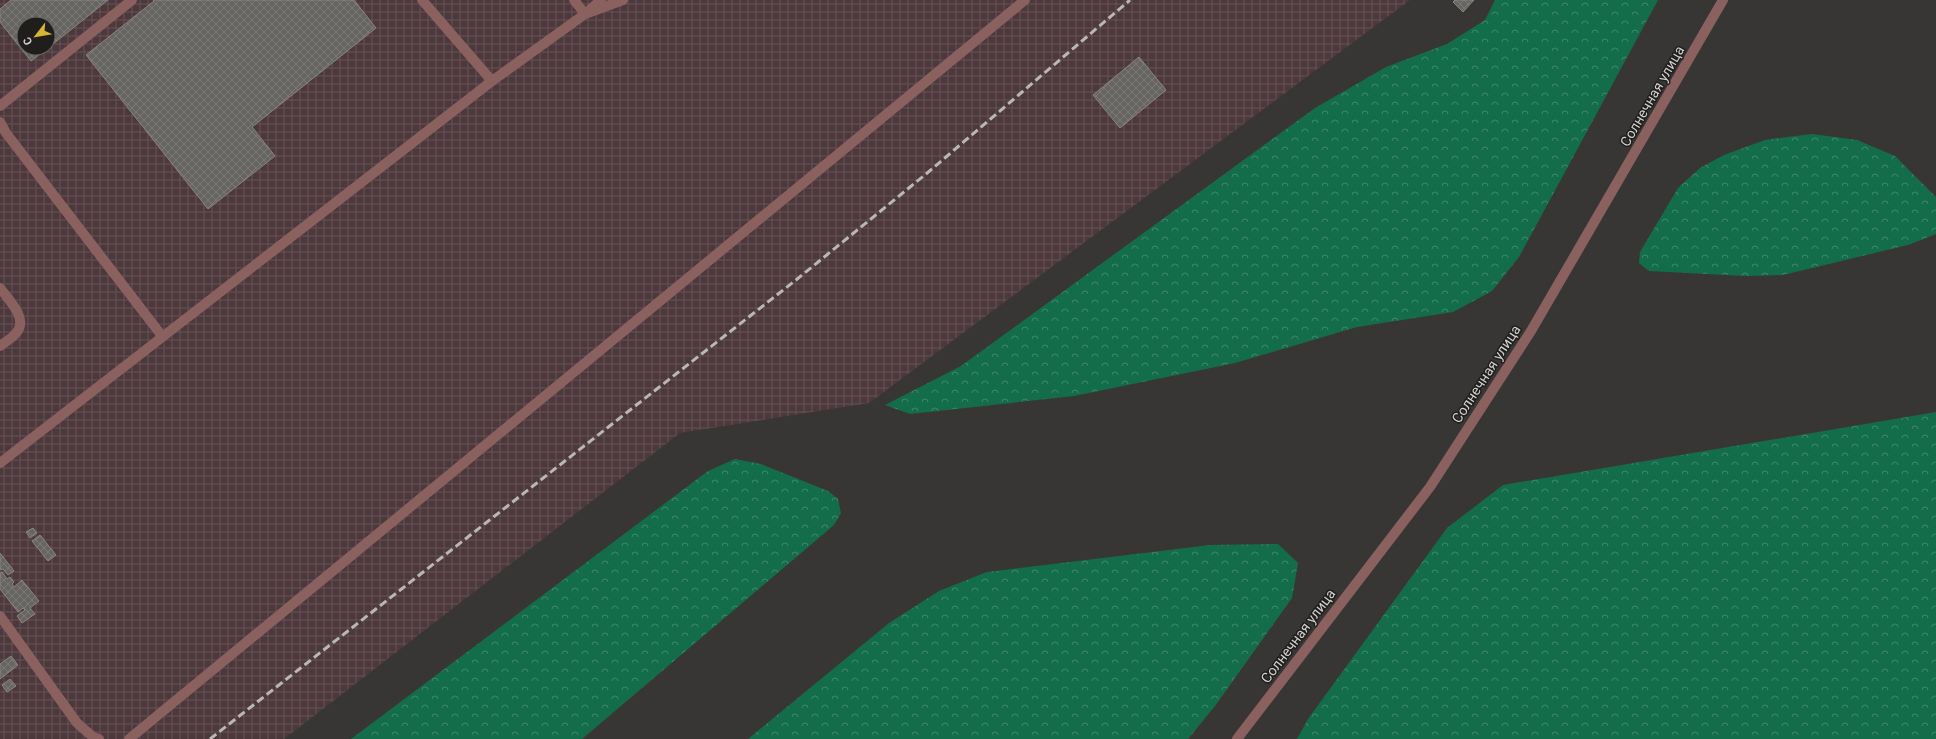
<svg xmlns="http://www.w3.org/2000/svg" width="1936" height="739" font-family="Roboto,sans-serif">
<style>
.industrial{fill:url(#industrial-grid);fill-rule:evenodd}
.forest{fill:url(#forest-crowns)}
.building{fill:url(#building-cross-hatch);stroke:#888582}
.lines{fill:none;stroke-linecap:round;stroke-linejoin:round}
.minor{stroke:#8a615f;stroke-width:10}
.rail{stroke:#b9b8b6;stroke-width:3;stroke-dasharray:8 4;stroke-linecap:butt}
.labels{text-anchor:middle;dominant-baseline:central;stroke-width:3;stroke-linejoin:round;paint-order:stroke}
.street-label{font-size:14px;fill:#d4d3d1;stroke:#1f1e1d}
</style>
<defs>
<pattern id="industrial-grid" width="8" height="8" patternUnits="userSpaceOnUse"><rect width="8" height="8" fill="#4d383c"/><path d="M0 4h8M4 0v8" fill="none" stroke="#665457"/></pattern>
<pattern id="forest-crowns" width="20" height="18" patternUnits="userSpaceOnUse"><rect width="20" height="18" fill="#136d4b"/><path d="M2 6a3 3 0 1 1 6 0M12 15a3 3 0 1 1 6 0" fill="none" stroke="#40886c"/></pattern>
<pattern id="building-cross-hatch" width="8" height="8" patternUnits="userSpaceOnUse"><rect width="8" height="8" fill="#676562"/><path d="M0 0l8 8M0 8l8-8" fill="none" stroke="#7c7a77"/></pattern>
</defs>
<rect width="100%" height="100%" fill="#383634"/>
<path class="industrial" d="M0,0H1410L869,403L680,433L284,739H0ZM24,24H48V48H24Z"/>
<g class="forest">
<polygon points="1495,0 1658,0 1519,257 1492,291 1453,312 1357,327 1235,363 1074,396 910,414 885,405 961,366 1315,108 1386,67 1447,44 1485,20"/>
<polygon points="1812,134 1857,140 1895,156 1936,197 1936,234 1908,245 1783,275 1747,276 1649,271 1639,263 1640,252 1678,188 1700,168 1724,155 1765,140"/>
<polygon points="1936,412 1936,739 1297,739 1308,719 1447,528 1503,485"/>
<polygon points="735,459 761,464 828,491 838,499 841,513 834,525 582,739 351,739 708,471"/>
<polygon points="1278,544 1298,563 1292,598 1215,706 1188,739 748,739 889,623 939,591 987,572 1210,545"/>
</g>
<g class="building">
<polygon points="11,0 108,0 48,48 48,24 24,24 24,48 48,48 31,61 0,22 0,9"/>
<polygon points="153,0 354,0 376,28 252,127 275,156 208,209 86,55 154,1"/>
<polygon points="1455,0 1474,0 1463,12 1453,2"/>
<polygon points="1139,57 1166,90 1120,128 1093,95"/>
<polygon points="33,528 37,533 30,538 26,532"/>
<polygon points="40,535 56,555 48,561 32,541"/>
<polygon points="0,553 14,571 8,575 3,569 0,570"/>
<polygon points="2,572 7,579 10,577 14,582 12,584 14,587 22,580 39,601 30,608 35,614 22,623 17,616 25,610 23,608 18,612 0,589 0,573"/>
<polygon points="11,656 18,665 0,679 0,664"/>
<polygon points="10,679 16,686 7,692 2,685"/>
</g>
<g class="lines">
<g class="minor">
<polyline points="422,0 492,81"/>
<polyline points="574,0 585,14 623,0"/>
<polyline points="0,106 132,0"/>
<polyline points="0,122 6,133 162,336"/>
<path d="M0,288C8,299 28,318 17,332C13,338 5,342 0,346"/>
<polyline points="0,463 492,81 585,14 601,0"/>
<polyline points="0,616 77,723 93,737 99,739"/>
<polyline points="129,739 1025,0"/>
<polyline points="1237,739 1430,487 1531,331 1723,0"/>
</g>
<polyline class="rail" points="210,739 796,280 926,174 1130,0"/>
</g>
<g class="labels">
<g class="street-label">
<text transform="translate(1652 96) rotate(-60)">Солнечная улица</text>
<text transform="translate(1486 374) rotate(-57)">Солнечная улица</text>
<text transform="translate(1298 636) rotate(-53)">Солнечная улица</text>
</g>
</g>
<g transform="translate(36 36) rotate(239)"><circle r="19" fill="#1f1e1d" stroke="#676665"/>
<path d="M0-3L7 15L0 10L-7 15Z" fill="#d5b534"/>
<text y="-6" font-size="11" font-weight="bold" text-anchor="middle" fill="#d4d3d1">С</text>
</g>
</svg>
